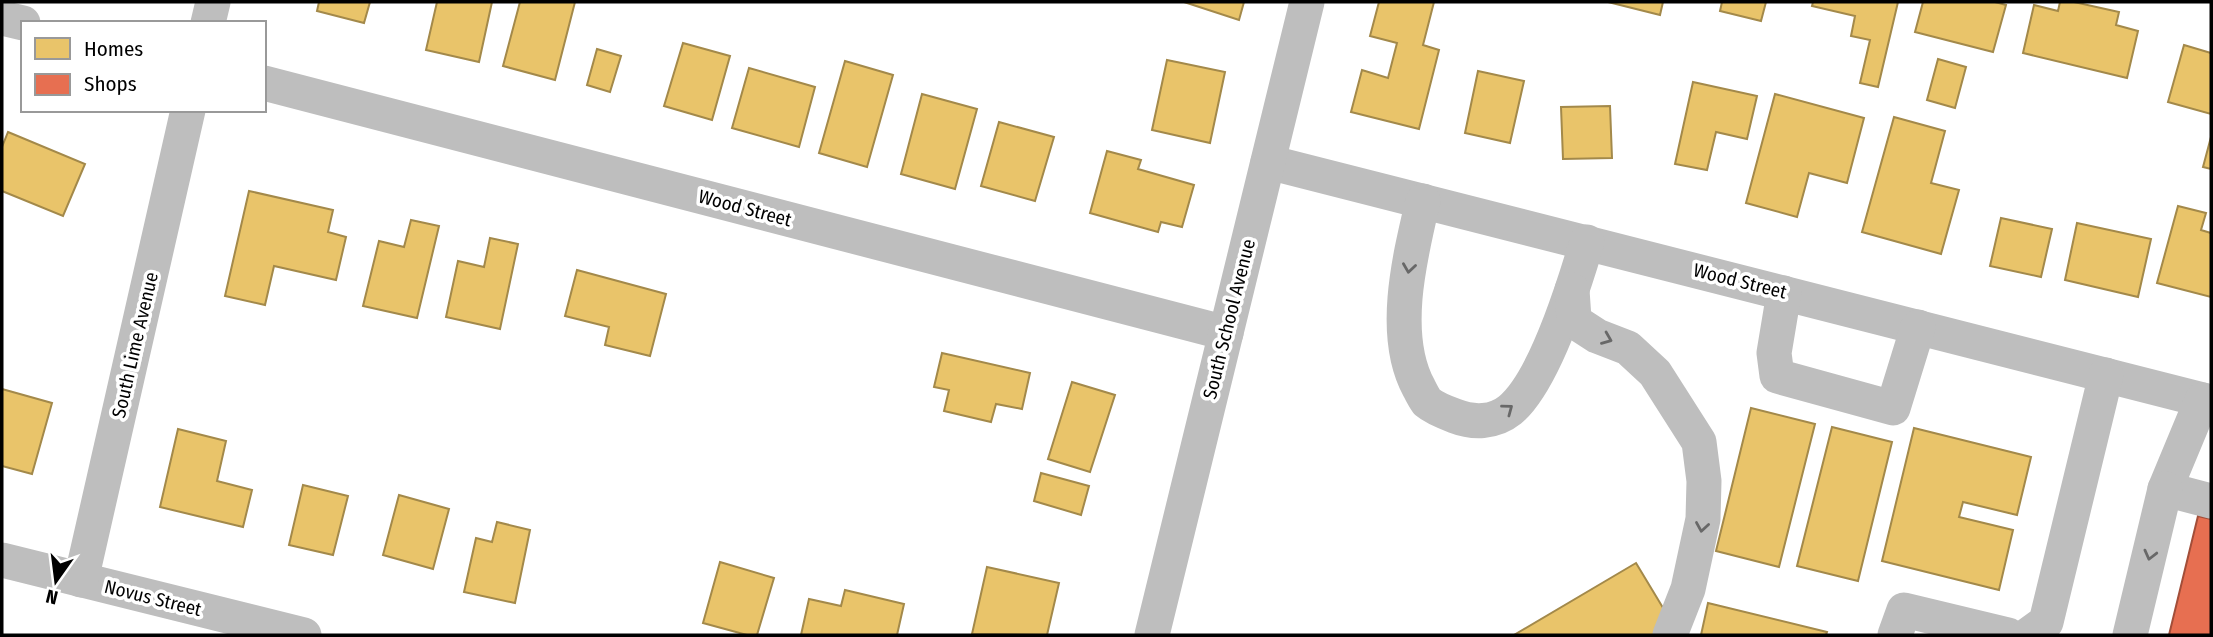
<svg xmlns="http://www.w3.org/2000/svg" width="2213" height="637" font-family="'Fira Sans Condensed',sans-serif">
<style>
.homes{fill:#e9c46a;stroke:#a3894a;stroke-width:2}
.shops{fill:#e76f51;stroke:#a24e39;stroke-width:2}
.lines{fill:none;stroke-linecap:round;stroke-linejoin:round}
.minor{stroke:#bebebe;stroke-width:35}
.oneway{stroke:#686868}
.labels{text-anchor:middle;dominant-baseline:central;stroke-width:7;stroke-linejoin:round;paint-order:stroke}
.street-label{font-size:19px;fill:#000;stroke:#fff}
</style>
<rect width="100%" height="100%" fill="#fff"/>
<g class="homes">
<polygon points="319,2 370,2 364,23 317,11"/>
<polygon points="437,2 492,2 479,62 426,50"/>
<polygon points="520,2 575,2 555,80 503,66"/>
<polygon points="1184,2 1244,2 1239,20"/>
<polygon points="1379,2 1434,2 1423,45 1439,50 1419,129 1351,112 1362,70 1388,78 1397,43 1370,36"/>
<polygon points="1608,2 1663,2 1660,15"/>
<polygon points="1722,2 1766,2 1761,21 1720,11"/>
<polygon points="1813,2 1898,2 1878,87 1860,83 1870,40 1851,36 1855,16 1812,6"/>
<polygon points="1923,2 1995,2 2006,5 1993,52 1915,32"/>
<polygon points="2060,2 2074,2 2119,12 2116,25 2138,31 2127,78 2023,53 2034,5 2058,11"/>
<polygon points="683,43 730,56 712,120 664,106"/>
<polygon points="2184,45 2211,53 2211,114 2168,102"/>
<polygon points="597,49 621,56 610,92 587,85"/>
<polygon points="1938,59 1966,67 1955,108 1927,100"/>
<polygon points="1167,60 1225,72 1210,143 1152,130"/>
<polygon points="845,61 893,75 867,167 819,153"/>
<polygon points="749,68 815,87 799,147 732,128"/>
<polygon points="1478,71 1524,81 1510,143 1465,133"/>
<polygon points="1693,82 1757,96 1747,139 1716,132 1707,170 1675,164"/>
<polygon points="922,94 977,109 955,189 901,174"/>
<polygon points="1775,94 1864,118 1847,183 1809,173 1797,217 1746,203"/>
<polygon points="1610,106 1612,158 1563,159 1561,107"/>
<polygon points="1894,117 1945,131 1931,183 1959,190 1941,254 1862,232"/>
<polygon points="999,122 1054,137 1035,201 981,186"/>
<polygon points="8,132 85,164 63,216 2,191 2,147"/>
<polygon points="2211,137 2211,169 2203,167"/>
<polygon points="1107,151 1141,160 1138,169 1194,185 1182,227 1161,222 1158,232 1090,213"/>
<polygon points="249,191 333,210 328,232 346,237 336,280 274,266 265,305 225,296"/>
<polygon points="2178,206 2206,213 2201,230 2211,233 2211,297 2157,283"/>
<polygon points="2001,218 2052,229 2041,277 1990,266"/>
<polygon points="411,220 439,226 417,318 363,306 379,241 404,247"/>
<polygon points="2077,223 2151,239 2138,297 2065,280"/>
<polygon points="490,238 518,244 500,329 446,317 458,261 484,267"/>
<polygon points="577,270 666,294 650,356 605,345 609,327 565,316"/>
<polygon points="942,353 1030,373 1022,409 996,404 991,422 944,411 949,390 934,387"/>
<polygon points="1072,382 1115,395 1090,472 1048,459"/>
<polygon points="2,389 52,403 32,474 2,466"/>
<polygon points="1751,408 1815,424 1779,567 1716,551"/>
<polygon points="1832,427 1892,442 1858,581 1797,566"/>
<polygon points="1914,428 2031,457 2017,515 1963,502 1959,517 2013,530 1999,590 1882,561"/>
<polygon points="178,429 226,441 217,481 252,490 243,527 160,507"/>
<polygon points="1041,473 1089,486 1081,515 1034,501"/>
<polygon points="303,485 348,496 333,555 289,545"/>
<polygon points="399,495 449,509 433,569 383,555"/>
<polygon points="497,522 530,530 515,603 464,592 476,538 492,542"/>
<polygon points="720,562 774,578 757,635 747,635 703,623"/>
<polygon points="1636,563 1677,631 1669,635 1514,635"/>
<polygon points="987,567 1059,583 1047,635 972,634"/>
<polygon points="845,590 904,604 897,635 801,635 809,599 841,606"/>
<polygon points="1708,603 1827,632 1826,635 1701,635"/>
</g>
<polygon class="shops" points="2198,516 2211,519 2211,635 2169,635"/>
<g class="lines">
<g class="minor">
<polyline points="2,18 23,23"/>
<polyline points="208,23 213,2"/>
<polyline points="264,83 1226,333"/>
<polyline points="1268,162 2211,402"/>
<path d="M1423,201C1410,256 1390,335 1419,388C1421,392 1424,398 1427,402C1434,408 1447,413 1455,416C1473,423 1494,423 1510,410C1544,382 1574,286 1587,242"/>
<polyline points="1572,290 1574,319 1580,325 1597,336 1628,348 1655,373 1699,442 1704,481 1703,519 1688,589 1670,635"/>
<polyline points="1784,293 1774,353 1777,376 1893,408 1918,327"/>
<polyline points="2202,400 2165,489 2211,501"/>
<polyline points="2,560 304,635"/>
<polyline points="81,580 188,110"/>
<polyline points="1152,635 1307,2"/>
<polyline points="1895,635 1904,610 2008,635"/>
<polyline points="2028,635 2046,622 2106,375"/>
<polyline points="2130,635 2165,489"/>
</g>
</g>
<defs><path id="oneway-chevron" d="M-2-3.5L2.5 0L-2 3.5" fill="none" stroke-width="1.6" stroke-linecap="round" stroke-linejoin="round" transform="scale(1.75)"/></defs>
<g class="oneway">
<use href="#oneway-chevron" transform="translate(1409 268) rotate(98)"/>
<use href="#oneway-chevron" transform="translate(1607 339) rotate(22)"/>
<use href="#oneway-chevron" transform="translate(1508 409) rotate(-37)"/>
<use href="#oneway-chevron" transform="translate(1702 527) rotate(99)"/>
<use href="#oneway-chevron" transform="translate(2150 555) rotate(104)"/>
</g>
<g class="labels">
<g class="street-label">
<text transform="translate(745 208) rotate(15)">Wood Street</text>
<text transform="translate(1740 281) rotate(14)">Wood Street</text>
<text transform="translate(1229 319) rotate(-76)">South School Avenue</text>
<text transform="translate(135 345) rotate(-77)">South Lime Avenue</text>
<text transform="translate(153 598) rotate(14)">Novus Street</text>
</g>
</g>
<rect width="2213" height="637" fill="none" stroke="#000000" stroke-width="7"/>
<rect x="21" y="21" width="245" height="91" fill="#ffffff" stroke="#999999" stroke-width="2"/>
<rect x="35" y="38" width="35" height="21" fill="#e9c46a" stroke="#999999" stroke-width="2"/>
<text x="84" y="56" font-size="21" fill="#000000">Homes</text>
<rect x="35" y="74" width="35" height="21" fill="#e76f51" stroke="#999999" stroke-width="2"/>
<text x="84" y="91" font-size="21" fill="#000000">Shops</text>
<g transform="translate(56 581) rotate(194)" stroke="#ffffff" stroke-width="5" paint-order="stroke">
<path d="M0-5L12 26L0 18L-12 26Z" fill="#000000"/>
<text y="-10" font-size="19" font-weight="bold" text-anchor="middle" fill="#000000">N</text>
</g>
</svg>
